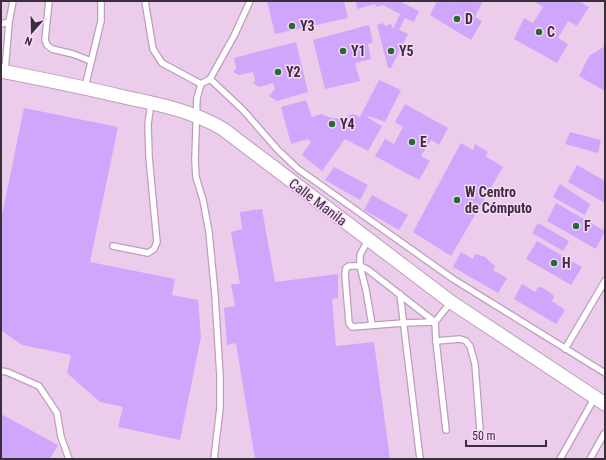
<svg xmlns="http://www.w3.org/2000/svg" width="606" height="460" font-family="'Roboto Condensed',sans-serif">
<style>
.building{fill:#d0a5fc}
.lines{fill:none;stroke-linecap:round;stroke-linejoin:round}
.service-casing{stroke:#bc9ebc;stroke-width:8}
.tertiary-casing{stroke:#bc9ebc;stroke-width:15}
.service{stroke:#fff;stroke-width:5.5}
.tertiary{stroke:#fff;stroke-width:13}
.poi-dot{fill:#286831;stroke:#f8d9f8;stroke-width:1.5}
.labels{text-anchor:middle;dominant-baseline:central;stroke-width:3;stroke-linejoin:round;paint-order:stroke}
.poi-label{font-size:14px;font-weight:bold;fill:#3a2e3a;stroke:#f8d9f8;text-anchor:start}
.street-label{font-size:14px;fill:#3a2e3a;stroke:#f8d9f8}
</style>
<rect width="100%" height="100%" fill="#ebcceb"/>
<g class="building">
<polygon points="267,1 344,1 348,18 275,34"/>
<polygon points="356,1 399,1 419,11 414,22 405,18 399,30 408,34 391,68 388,68 377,25 384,23 385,26 391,24 393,29 400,14 383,5 376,7 375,4 357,9"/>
<polygon points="437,1 446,1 451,3 452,1 483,1 475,17 482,21 471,40 430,15"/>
<polygon points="533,1 579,1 589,7 577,26 568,21 558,38 568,44 557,63 514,39 524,18 533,23 543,7"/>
<polygon points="369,25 373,42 368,44 371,59 355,63 360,81 325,89 313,40"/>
<polygon points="296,42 308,92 277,101 269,96 275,89 273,83 259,87 253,83 255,80 253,72 239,75 233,72 236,68 234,58"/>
<polygon points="605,46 605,91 579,76 589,56"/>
<polygon points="379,80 401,90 385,122 369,116 368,118 382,126 368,151 345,139 322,171 302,155 311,142 308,139 291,144 281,107 306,100 312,117 321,114 332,118 340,119 353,114 360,117"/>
<polygon points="405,104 448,128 439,145 431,140 421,156 430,161 419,180 375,156 385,139 394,144 403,127 395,122"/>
<polygon points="24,108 118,127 90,262 175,279 172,295 198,300 201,337 180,440 118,427 123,407 100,402 67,373 71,355 22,345 1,330 1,220"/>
<polygon points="570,132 601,140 598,153 565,144"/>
<polygon points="461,143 473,150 475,144 488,152 485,156 503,167 451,256 413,232"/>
<polygon points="577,165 605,181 605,203 568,182"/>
<polygon points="334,167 368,185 360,200 325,180"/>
<polygon points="560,184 590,204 585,215 553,197"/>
<polygon points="372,195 408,215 399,230 364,210"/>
<polygon points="556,203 605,231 596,249 547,221"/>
<polygon points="262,209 275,282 338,274 338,298 332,299 336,346 374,342 390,459 255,459 236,343 227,345 224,308 235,306 231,284 240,284 231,232 242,229 240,212"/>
<polygon points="538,223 569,241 563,251 532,233"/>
<polygon points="537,241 582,267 571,285 526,259"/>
<polygon points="461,252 473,259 475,254 485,257 495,266 493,270 507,278 498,293 453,267"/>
<polygon points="522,284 535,292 538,287 543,288 552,294 554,297 552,301 565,310 556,324 514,299"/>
<polygon points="1,414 58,445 50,459 1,459"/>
</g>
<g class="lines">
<defs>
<g id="service">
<polyline points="49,1 45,40 47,45 52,49 73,54 91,61"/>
<polyline points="145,1 153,49 162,63 201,84"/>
<polyline points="9,22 13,1"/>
<polyline points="1,24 9,22 5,71"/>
<polyline points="210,79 243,110 278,150 298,169 453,279 605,373"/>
<polyline points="85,87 101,21 101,1"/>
<polyline points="368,240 360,255 360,266 366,290 372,325"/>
<polyline points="113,246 148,253 154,249 157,242 149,157 148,124 151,103"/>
<polygon points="349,266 360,266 367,269 435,322 403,323 352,327 349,323 345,274 346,268"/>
<polyline points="400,294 420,459"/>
<polyline points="451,302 435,322 436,341 460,339 466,341 470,346 475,364 480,431"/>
<polyline points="436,341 446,430"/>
<polyline points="565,349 605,281"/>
<polyline points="1,371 7,372 39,386 57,413 61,437 69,459"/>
<polyline points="214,459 220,408 220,376 215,295 209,232 203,200 196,177 195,160 197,98 201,84 210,79 234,36 250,1"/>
<polyline points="560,459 595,397"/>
<polyline points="590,459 604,434"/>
</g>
<path id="tertiary" d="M1,71C42,79 83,87 124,97C158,104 193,111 223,129L451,302L605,404"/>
</defs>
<use href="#service" class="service-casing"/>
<use href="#tertiary" class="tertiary-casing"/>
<use href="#service" class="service"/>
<use href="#tertiary" class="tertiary"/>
</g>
<g class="poi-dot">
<circle cx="457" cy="19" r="4"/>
<circle cx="292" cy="26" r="4"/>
<circle cx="539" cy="32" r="4"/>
<circle cx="343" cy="51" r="4"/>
<circle cx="391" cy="51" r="4"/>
<circle cx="278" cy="72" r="4"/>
<circle cx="332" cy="124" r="4"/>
<circle cx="412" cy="142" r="4"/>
<circle cx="457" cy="200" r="4"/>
<circle cx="576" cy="226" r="4"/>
<circle cx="554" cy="263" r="4"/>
</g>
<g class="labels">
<g class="poi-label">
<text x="465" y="19">D</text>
<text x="300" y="26">Y3</text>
<text x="547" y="32">C</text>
<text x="351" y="51">Y1</text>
<text x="399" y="51">Y5</text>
<text x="286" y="72">Y2</text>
<text x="340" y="124">Y4</text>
<text x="420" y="142">E</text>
<text x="465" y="192">W Centro<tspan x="465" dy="16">de Cómputo</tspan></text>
<text x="584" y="226">F</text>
<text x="562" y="263">H</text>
</g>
<g class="street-label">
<text transform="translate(318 202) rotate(37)">Calle Manila</text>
</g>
</g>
<rect width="606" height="460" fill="none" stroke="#3a2e3a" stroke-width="4"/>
<g transform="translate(32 32) rotate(200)" stroke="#f8d9f8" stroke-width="3" paint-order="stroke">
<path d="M0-3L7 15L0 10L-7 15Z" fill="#3a2e3a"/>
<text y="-6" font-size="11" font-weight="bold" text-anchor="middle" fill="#3a2e3a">N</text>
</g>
<path d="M466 440v6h80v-6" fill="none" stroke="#3a2e3a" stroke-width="2"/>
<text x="472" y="440" font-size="12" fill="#3a2e3a" stroke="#f8d9f8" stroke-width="3" paint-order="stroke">50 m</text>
</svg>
